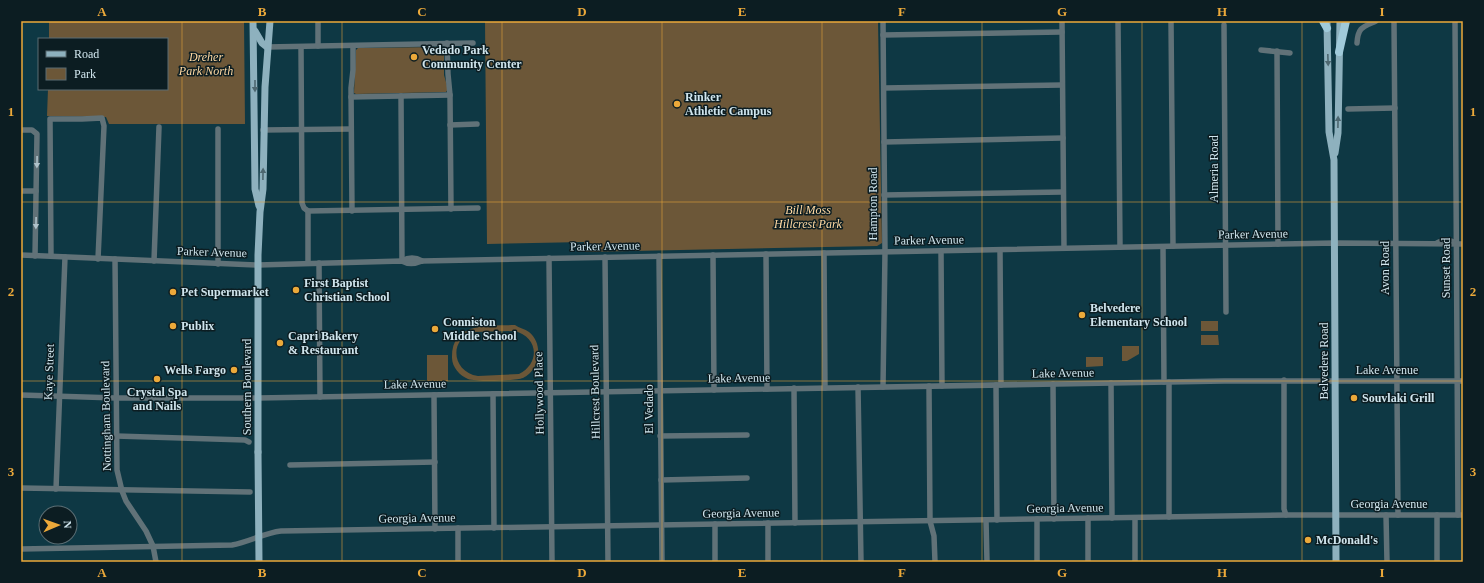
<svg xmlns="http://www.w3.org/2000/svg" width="1484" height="583" font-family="'Times New Roman',serif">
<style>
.green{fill:#6c5738;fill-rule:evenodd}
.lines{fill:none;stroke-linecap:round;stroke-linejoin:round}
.minor{stroke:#617278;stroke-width:5.5}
.major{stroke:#8eb1be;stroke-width:7}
.highway{stroke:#a0cada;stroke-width:8}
.major-bridge{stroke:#8eb1be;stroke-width:7}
.oneway{fill:#4d6770}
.oneway2{fill:#afc2ca}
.grid{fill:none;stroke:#eca93a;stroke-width:1;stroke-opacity:0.55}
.poi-dot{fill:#eca93a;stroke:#0c1d22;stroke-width:1.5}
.labels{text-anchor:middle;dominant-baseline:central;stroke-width:3;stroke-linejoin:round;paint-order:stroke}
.poi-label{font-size:12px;font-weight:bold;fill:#d0e5ed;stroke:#0c1d22;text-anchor:start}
.park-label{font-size:12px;font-style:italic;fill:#ffd9a3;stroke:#0c1d22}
.street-label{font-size:12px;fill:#d0e5ed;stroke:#0c1d22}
.neatline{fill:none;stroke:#eca93a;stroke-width:1.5}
.grid-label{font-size:13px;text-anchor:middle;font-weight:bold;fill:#eca93a}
</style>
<rect width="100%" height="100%" fill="#0e3844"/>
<g class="green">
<polygon points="49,21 244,21 245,124 109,124 106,117 47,116 48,89 167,89 167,39 49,39"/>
<polygon points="485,21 878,21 882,243 877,246 584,252 584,242 487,244"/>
<polygon points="443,47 444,48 444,75 448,89 446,92 356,94 354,93 356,50 358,48"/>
<rect x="1201" y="321" width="17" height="10"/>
<path d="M515,325C519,328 525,329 529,332C544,344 540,370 523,378C515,381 476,382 468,379C460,376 452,367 452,358C451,321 489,326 515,325ZM514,331C538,336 541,363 519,374L478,376C452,372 448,339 474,332Z"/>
<polygon points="1201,335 1218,335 1219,345 1201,345"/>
<polygon points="1122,346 1139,346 1139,354 1127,361 1122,361"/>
<rect x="427" y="355" width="21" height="26"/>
<polygon points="1086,357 1103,357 1103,366 1086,367"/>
</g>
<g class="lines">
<g class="minor">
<polyline points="318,21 318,46"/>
<polyline points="883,21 885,252 883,387"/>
<polyline points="1062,21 1064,248"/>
<polyline points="1118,21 1120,247"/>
<polyline points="1171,21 1173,246"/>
<polyline points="1394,21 1398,515"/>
<polyline points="1455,21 1458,515"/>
<polyline points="1224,25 1226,312"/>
<polyline points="883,35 1062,32"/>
<polyline points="447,43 448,74 450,95 451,209"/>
<path d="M1357,43C1358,27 1363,27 1376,21"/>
<polyline points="267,47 473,43"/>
<polyline points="301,47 302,203 304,208 308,211 308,263"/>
<polyline points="1261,50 1290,53"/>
<polyline points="1277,51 1278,244"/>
<polyline points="884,88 1062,85"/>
<polyline points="401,96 402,261"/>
<polyline points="351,97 450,95"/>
<polyline points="1348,109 1395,108"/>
<polyline points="450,125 477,124"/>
<polyline points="218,129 218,264"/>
<polyline points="21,130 32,130 37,134 35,256"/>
<polyline points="263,130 351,129"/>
<polyline points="884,142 1063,138"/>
<polyline points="21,191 36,191"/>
<polyline points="884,195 1063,192"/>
<polyline points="308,211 478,208"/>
<polyline points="352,211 351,88 353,70 353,46"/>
<path d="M1437,243C1445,239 1450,239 1457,244"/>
<polyline points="1163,247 1164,382"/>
<polyline points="1000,250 1001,385"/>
<polyline points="941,251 942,386"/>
<polyline points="824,253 825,388"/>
<polyline points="766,254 767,389"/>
<path d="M21,255L258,265L402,261C409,265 415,264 422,261L1335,243L1463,244"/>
<polyline points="713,255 714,390"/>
<polyline points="51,256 50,119 82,119 102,118 104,126 98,259"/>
<polyline points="659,256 662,562"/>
<polyline points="605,257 608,562"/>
<polyline points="549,258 552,562"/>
<polyline points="115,259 117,470 122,491 126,501 146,531 153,546 156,562"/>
<polyline points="154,261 159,127"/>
<path d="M402,261C409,257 415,257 422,261"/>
<polyline points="319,263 320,397"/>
<polyline points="1284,380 1284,509 1286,515"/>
<polyline points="1169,382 1169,517"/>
<polyline points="1111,383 1112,518"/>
<polyline points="1053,384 1054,519"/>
<polyline points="996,385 997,520"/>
<polyline points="929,386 930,521 934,536 935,562"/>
<polyline points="858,387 861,562"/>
<polyline points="794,388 795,523"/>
<polyline points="493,394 494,528"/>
<polyline points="21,395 116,398 258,398 1224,381 1463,381"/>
<polyline points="434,395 435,529"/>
<polyline points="116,436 245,440 249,442"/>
<polyline points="660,436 747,435"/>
<polyline points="290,465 435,462"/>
<polyline points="661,480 747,478"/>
<polyline points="21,488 250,492"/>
<polyline points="56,489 65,257"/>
<polyline points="1386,515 1387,562"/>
<polyline points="1437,515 1437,562"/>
<polyline points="1088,518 1088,562"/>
<polyline points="1135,518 1135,562"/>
<polyline points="1037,519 1037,562"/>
<polyline points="986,520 987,562"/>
<polyline points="768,523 768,562"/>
<polyline points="715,524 715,562"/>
<polyline points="458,528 458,562"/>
<path d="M21,549L232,545C249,542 264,533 281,531L1286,515H1463"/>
</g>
<g class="major">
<polyline points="253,21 255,189 259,206"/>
<polyline points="1327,23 1329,132 1334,160 1336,562"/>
<polyline points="255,31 262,43 267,47"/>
<polyline points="1335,153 1338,133 1340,21"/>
<polyline points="258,452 258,255 260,212 263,189 265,87 270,21"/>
</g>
<g class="highway">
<polyline points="1323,21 1327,28"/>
<polyline points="1339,52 1346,21"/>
</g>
<polyline class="major-bridge" points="258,452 259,562"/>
</g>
<defs><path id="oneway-solid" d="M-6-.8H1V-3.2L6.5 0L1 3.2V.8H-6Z"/></defs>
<g class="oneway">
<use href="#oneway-solid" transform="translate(1328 60) rotate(88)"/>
<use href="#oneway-solid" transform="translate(255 86) rotate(90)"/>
<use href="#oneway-solid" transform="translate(1338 122) rotate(-89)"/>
<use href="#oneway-solid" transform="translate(263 174) rotate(-89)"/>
</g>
<g class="oneway2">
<use href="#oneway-solid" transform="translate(37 162) rotate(91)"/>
<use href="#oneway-solid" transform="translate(36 223) rotate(91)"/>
</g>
<path class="grid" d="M182,21V562M342,21V562M502,21V562M662,21V562M822,21V562M982,21V562M1142,21V562M1302,21V562M21,202H1463M21,381H1463"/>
<g class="poi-dot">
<circle cx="414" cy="57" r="4"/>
<circle cx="677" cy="104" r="4"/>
<circle cx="296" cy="290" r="4"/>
<circle cx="173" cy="292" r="4"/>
<circle cx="1082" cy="315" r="4"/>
<circle cx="173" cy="326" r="4"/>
<circle cx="435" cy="329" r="4"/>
<circle cx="280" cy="343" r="4"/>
<circle cx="234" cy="370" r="4"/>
<circle cx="157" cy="379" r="4"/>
<circle cx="1354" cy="398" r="4"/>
<circle cx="1308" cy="540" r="4"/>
</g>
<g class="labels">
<g class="poi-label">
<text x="422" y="50">Vedado Park<tspan x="422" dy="14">Community Center</tspan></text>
<text x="685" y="97">Rinker<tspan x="685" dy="14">Athletic Campus</tspan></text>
<text x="304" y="283">First Baptist<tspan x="304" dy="14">Christian School</tspan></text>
<text x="181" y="292">Pet Supermarket</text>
<text x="1090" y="308">Belvedere<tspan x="1090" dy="14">Elementary School</tspan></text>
<text x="443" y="322">Conniston<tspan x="443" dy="14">Middle School</tspan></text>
<text x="181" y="326">Publix</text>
<text x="288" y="336">Capri Bakery<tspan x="288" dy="14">&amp; Restaurant</tspan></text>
<text x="226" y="370" text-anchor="end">Wells Fargo</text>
<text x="157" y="392" text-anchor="middle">Crystal Spa<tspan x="157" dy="14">and Nails</tspan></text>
<text x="1362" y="398">Souvlaki Grill</text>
<text x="1316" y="540">McDonald's</text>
</g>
<g class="park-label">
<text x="206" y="57">Dreher<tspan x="206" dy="14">Park North</tspan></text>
<text x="808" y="210">Bill Moss<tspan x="808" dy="14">Hillcrest Park</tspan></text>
</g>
<g class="street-label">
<text transform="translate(1214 169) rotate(-90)">Almeria Road</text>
<text transform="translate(873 204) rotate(-90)">Hampton Road</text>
<text transform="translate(1253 234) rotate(-1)">Parker Avenue</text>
<text transform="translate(929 240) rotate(-1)">Parker Avenue</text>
<text transform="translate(605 246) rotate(-1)">Parker Avenue</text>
<text transform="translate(212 252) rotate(2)">Parker Avenue</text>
<text transform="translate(1385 268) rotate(-90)">Avon Road</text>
<text transform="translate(1446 268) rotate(-90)">Sunset Road</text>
<text transform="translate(1324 361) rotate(-90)">Belvedere Road</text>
<text x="1387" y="370">Lake Avenue</text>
<text transform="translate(49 372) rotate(-88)">Kaye Street</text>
<text transform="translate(1063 373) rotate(-1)">Lake Avenue</text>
<text transform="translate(739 378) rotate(-1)">Lake Avenue</text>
<text transform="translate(415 384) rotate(-1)">Lake Avenue</text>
<text transform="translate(247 387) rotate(-90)">Southern Boulevard</text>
<text transform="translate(595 392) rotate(-91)">Hillcrest Boulevard</text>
<text transform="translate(539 393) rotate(-91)">Hollywood Place</text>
<text transform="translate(649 409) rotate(-90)">El Vedado</text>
<text transform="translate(106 416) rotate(-91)">Nottingham Boulevard</text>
<text x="1389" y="504">Georgia Avenue</text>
<text transform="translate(1065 508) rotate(-1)">Georgia Avenue</text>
<text transform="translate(741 513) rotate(-1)">Georgia Avenue</text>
<text transform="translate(417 518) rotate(-1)">Georgia Avenue</text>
</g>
</g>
<rect width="1484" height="583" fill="none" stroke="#0c1d22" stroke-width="44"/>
<rect x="38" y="38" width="130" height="52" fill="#0c1d22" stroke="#5a6d73"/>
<rect x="46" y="51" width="20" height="6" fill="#8eb1be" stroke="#5a6d73"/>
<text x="74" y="58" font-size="12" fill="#d0e5ed">Road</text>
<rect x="46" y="68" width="20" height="12" fill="#6c5738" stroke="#5a6d73"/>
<text x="74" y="78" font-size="12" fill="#d0e5ed">Park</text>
<g transform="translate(58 525) rotate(88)"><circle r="19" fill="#0c1d22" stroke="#5a6d73"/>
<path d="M0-3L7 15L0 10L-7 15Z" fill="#eca93a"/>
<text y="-6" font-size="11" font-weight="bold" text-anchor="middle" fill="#d0e5ed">N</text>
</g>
<rect x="22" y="22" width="1440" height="539" class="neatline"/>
<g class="grid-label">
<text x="102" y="16">A</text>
<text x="262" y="16">B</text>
<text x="422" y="16">C</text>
<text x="582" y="16">D</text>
<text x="742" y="16">E</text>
<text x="902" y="16">F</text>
<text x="1062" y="16">G</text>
<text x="1222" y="16">H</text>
<text x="1382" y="16">I</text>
<text x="11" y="116">1</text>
<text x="1473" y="116">1</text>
<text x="11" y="296">2</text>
<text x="1473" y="296">2</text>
<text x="11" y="476">3</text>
<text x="1473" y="476">3</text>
<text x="102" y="577">A</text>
<text x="262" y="577">B</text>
<text x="422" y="577">C</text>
<text x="582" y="577">D</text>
<text x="742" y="577">E</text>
<text x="902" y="577">F</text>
<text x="1062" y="577">G</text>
<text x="1222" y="577">H</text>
<text x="1382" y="577">I</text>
</g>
</svg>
